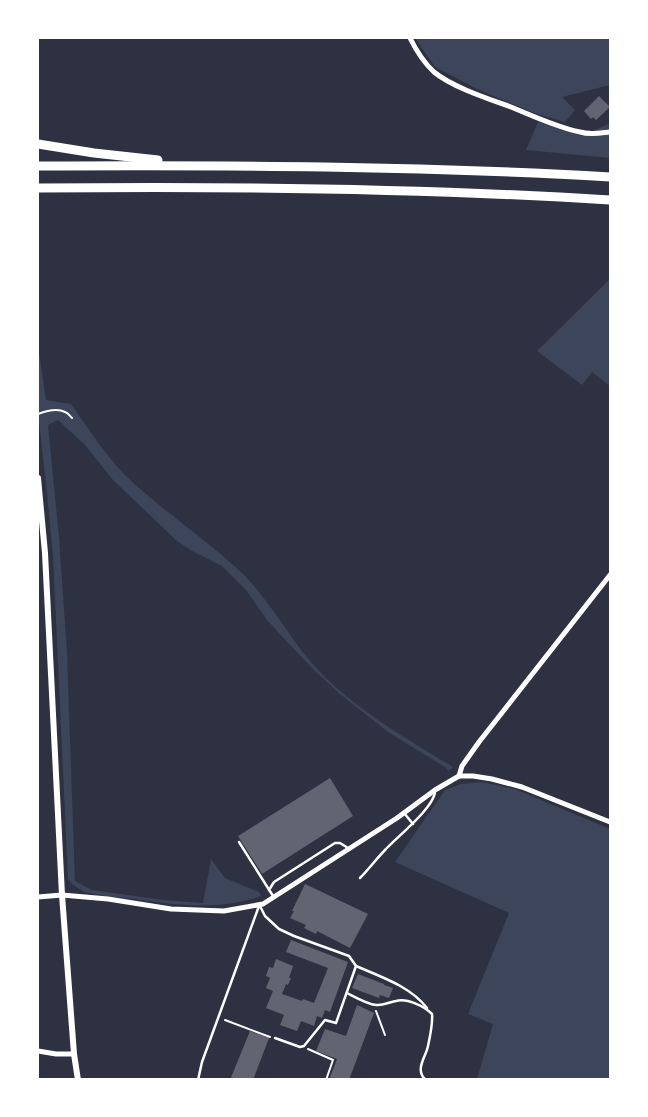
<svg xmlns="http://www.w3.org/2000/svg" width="648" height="1117" font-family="Rubik,sans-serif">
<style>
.green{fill:#3c4559}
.building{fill:#626471}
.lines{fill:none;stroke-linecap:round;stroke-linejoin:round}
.path{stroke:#fff;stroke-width:2}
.service{stroke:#fff;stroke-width:2.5}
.minor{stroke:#fff;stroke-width:5}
.tertiary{stroke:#fff;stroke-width:6}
.motorway{stroke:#fff;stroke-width:9}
</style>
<rect width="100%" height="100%" fill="#2d3142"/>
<g class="green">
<polygon points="415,38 610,38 610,85 562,97 575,110 565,122 534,113 477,89 435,67 419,44"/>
<polygon points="538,122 582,136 610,123 610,158 526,150"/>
<polygon points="610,279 610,386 592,372 582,385 537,351"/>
<path d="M38,345L46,400L71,404C88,428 104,453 124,474C161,510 205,538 243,574C272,603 290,640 318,670C355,709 407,739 453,767L449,771L445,767L388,732L340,694L315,671L289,644L267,620L246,590L222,566L192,551L177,541L113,480L85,445L58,420L48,425L59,537L67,653L75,881L92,890L163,900L203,903L211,859L225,878L259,892L261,896C220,911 176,905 134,899C117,897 100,896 84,892L72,884L68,879L53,556L47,493L38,413Z"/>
<polygon points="482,782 515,789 610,829 610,1079 477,1079 493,1024 468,1014 509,913 395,862 445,790 461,784"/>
</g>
<g class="building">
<polygon points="599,96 610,107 596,120 593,117 591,119 584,111"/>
<polygon points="330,778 353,816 262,874 238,836"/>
<polygon points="305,884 368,914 350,948 317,931 316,934 304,928 306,925 290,918 294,911 292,911"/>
<polygon points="291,940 348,962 330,1012 325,1010 322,1018 317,1016 314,1026 301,1021 297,1031 280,1025 284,1015 266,1008 273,991 266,988 270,978 266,976 269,967 273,968 276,959 293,966 289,978 291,978 288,985 286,984 282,994 302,1001 303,999 314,1003 328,968 286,952"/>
<polygon points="358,974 384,984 384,985 393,988 389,998 380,995 379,998 352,988"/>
<polygon points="357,1005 374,1013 349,1080 329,1080 337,1059 316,1051 325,1029 346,1036"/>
<polygon points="250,1031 269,1038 253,1080 230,1080"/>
</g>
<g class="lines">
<g class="path">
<path d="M38,414C46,411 57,408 65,412C68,413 70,416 72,418"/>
<polyline points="376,1011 385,1035"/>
<polyline points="225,1020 270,1037"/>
<polyline points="308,1049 333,1060 326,1080"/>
</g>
<g class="service">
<polyline points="404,813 413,824"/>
<polyline points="239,842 273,896"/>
<path d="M360,878C369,869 377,858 386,849C397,837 435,807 435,791"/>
<polyline points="269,890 274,882 335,843 340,843 348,848"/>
<polyline points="260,906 265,916 279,929 294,936 349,956 356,966 336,1023 325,1020 304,1046 300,1047 275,1038"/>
<path d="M356,966C381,977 410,986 427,1008"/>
<path d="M347,993C355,997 367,1004 376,1005C383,1006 389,1002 396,1001C407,998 424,1006 432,1014C433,1024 430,1036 428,1046C426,1057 414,1070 426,1080"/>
<polyline points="198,1080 202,1062 259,906"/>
</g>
<g class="minor">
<path d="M410,38C416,50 423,62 434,72C452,87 489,99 511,107C533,116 556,127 580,132C590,135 600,133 610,132"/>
<polyline points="459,776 462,766 479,742 610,575"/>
<polyline points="38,897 62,895 108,899 171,909 224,911 263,904 397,818 435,790 459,776 473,776 492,779 522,787 610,822"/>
<polyline points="38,1051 56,1054 74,1054"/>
</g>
<polyline class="tertiary" points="38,478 45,553 62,895 74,1054 78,1080"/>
<g class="motorway">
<polyline points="38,144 94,153 158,160"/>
<path d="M38,166C229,165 420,166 610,177"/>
<path d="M38,188C229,186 420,188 610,200"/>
</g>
</g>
<rect width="648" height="1117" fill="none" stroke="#ffffff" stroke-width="78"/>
</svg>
